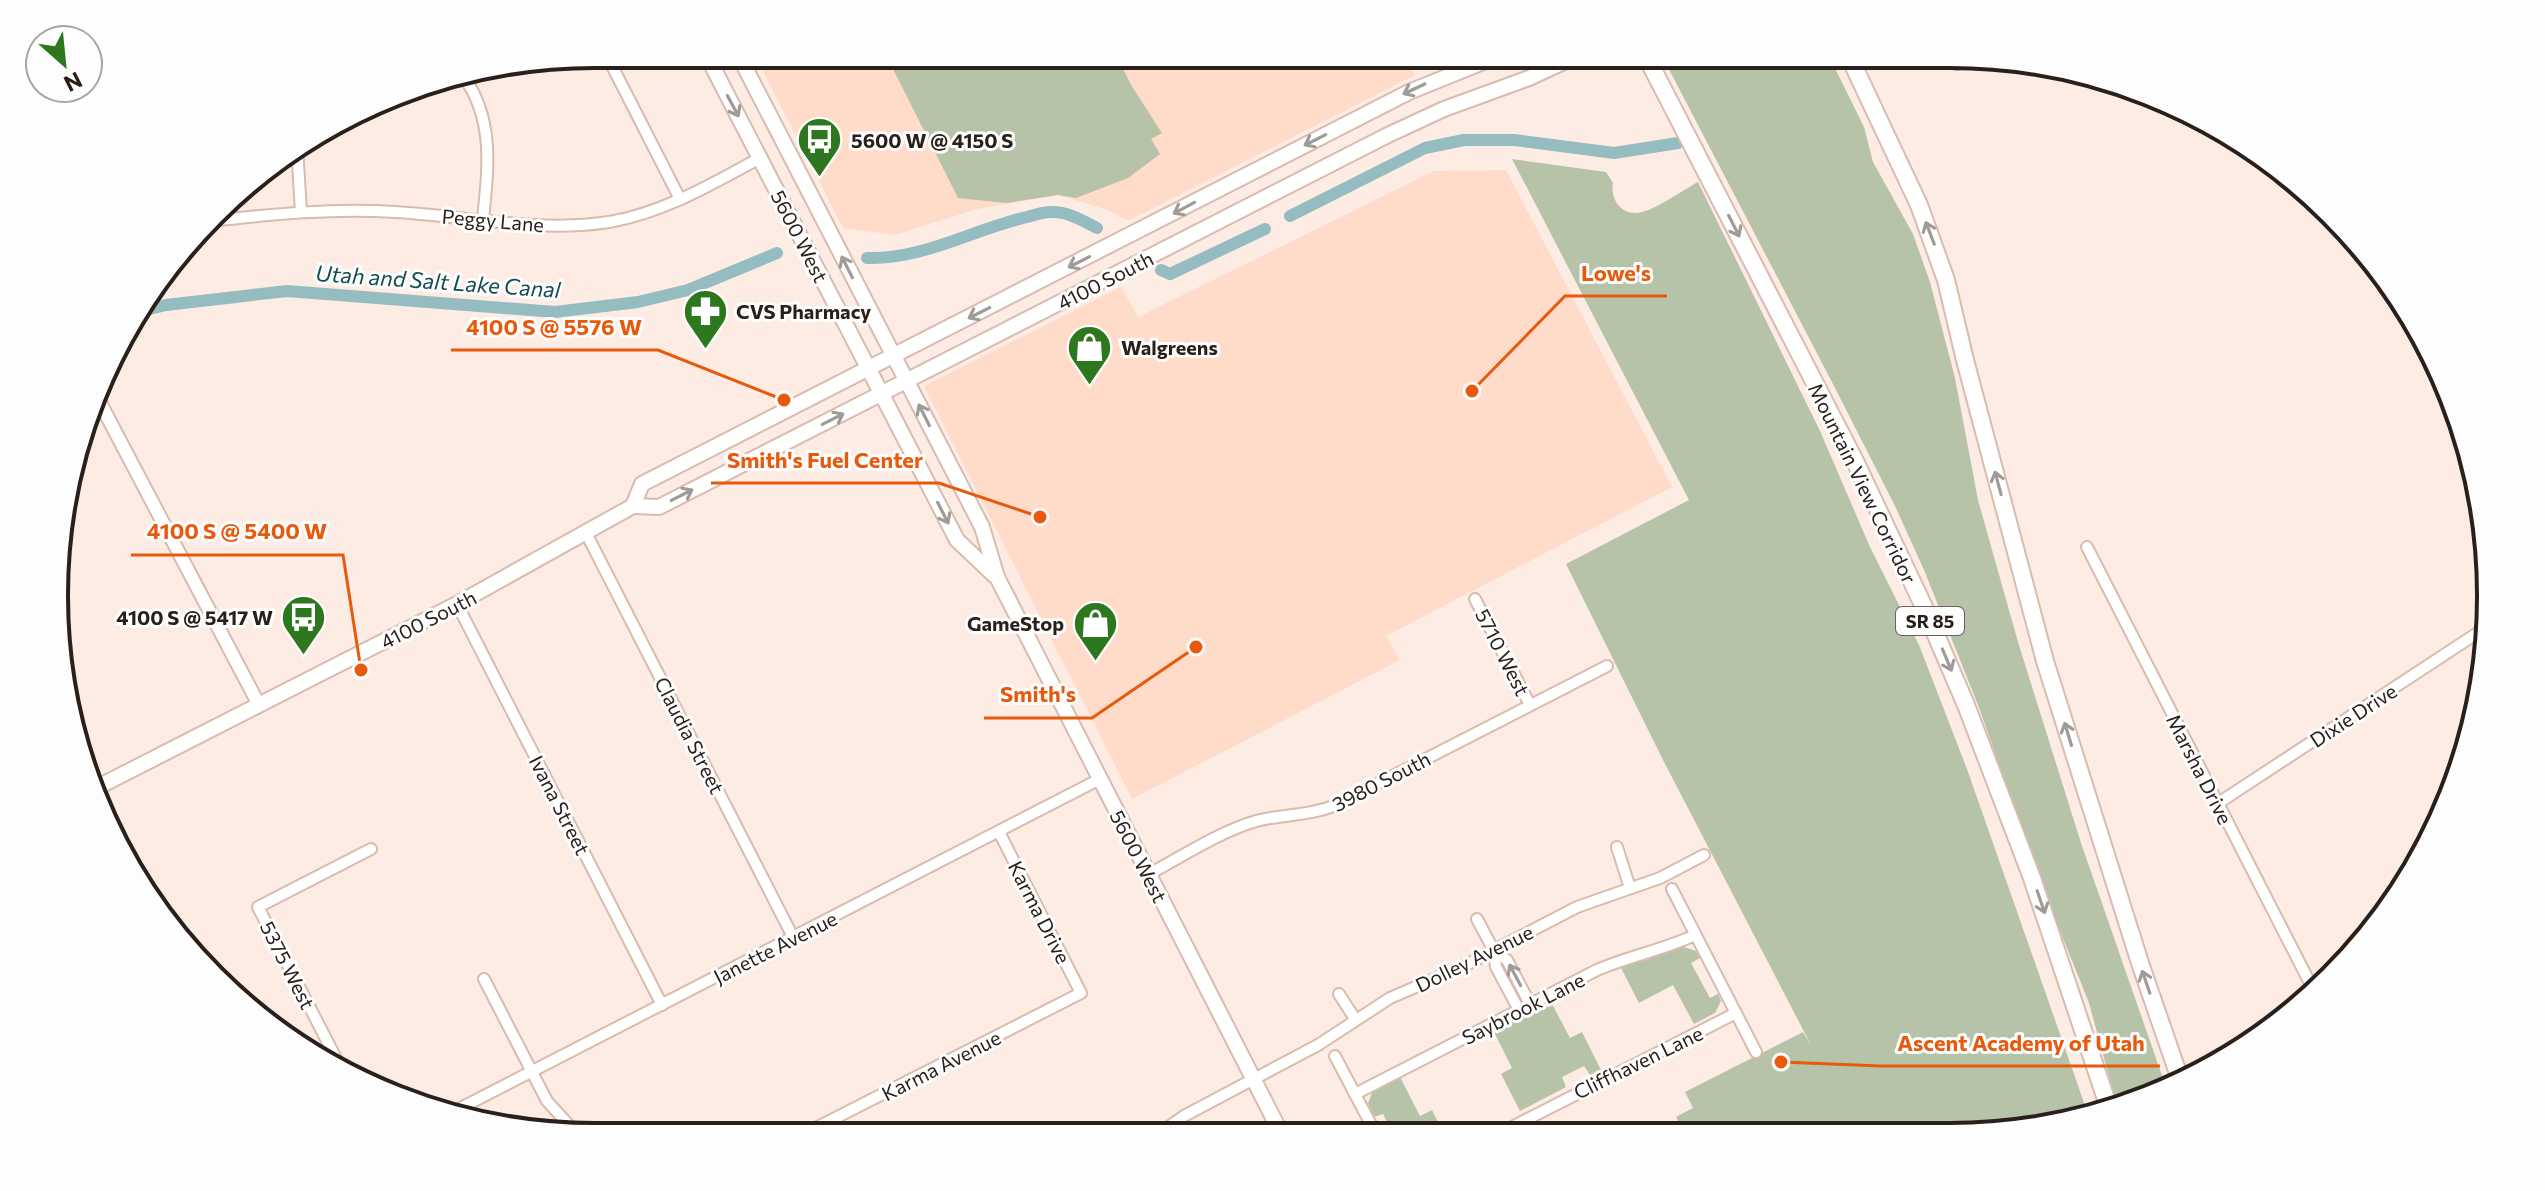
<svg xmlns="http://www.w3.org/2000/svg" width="2545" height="1191" font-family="Commissioner,sans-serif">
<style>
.built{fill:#ffdbca}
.green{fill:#b7c3a9}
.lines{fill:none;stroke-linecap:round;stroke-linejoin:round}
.canal{stroke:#95bdc1;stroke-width:12}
.minor-casing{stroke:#d7bcaf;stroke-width:14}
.tertiary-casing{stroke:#d7bcaf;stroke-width:16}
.secondary-casing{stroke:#d7bcaf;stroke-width:18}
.trunk-casing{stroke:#d7bcaf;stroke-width:20}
.minor{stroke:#fff;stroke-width:10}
.tertiary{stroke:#fff;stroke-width:12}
.secondary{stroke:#fff;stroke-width:14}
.trunk{stroke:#fff;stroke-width:16}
.oneway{stroke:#9f9b98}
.labels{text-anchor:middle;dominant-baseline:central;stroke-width:6;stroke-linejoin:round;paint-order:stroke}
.shield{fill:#fdfdfd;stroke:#69625f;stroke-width:2}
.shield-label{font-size:18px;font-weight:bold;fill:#2a201b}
.poi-label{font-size:20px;font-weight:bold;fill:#2a201b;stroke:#fdfdfd;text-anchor:start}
.street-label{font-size:20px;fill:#2a201b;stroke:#fdfdfd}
.water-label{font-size:22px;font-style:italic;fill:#104c50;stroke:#fdfdfd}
.rim{fill:none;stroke:#2a201b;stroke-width:4}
.leader{fill:none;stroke:#e8590c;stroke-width:3}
.callout-dot{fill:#e8590c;stroke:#fdfdfd;stroke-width:3}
.callout-label{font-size:22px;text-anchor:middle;font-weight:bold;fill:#e8590c;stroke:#fdfdfd;stroke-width:6;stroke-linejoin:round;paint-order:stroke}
</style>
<rect width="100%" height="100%" fill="#fdece4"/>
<g class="built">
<polygon points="754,54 1404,54 1415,75 1128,221 1108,210 1058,195 977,209 895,235 843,228"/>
<polygon points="1506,170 1672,487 1386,636 1400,660 1132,799 924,386 1121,287 1138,317 1434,171"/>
</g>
<g class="green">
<polygon points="898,54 1116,54 1131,85 1162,133 1151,139 1160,154 1128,178 1076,198 1058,195 1006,203 958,198 888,59"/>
<polygon points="1661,54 1828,54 1864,127 1873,162 1913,234 1930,282 1955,378 1978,500 2018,642 2081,843 2167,1090 2157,1096 2117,1106 2089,1003 2040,881 1978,705 1924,570 1895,506 1834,386"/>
<path d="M1512,159L1606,172L1613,183C1610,200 1622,217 1642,212C1658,208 1683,190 1698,182L1820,431L1870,547L1919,645L1967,769L2088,1114L2021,1132L1706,1133L1704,1131L1685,1133L1676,1117L1693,1108L1685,1092L1803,1032L1811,1045L1663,760L1566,564L1689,500Z"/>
<polygon points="1684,947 1696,951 1700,958 1691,963 1710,998 1718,994 1721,1001 1715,1013 1694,1024 1673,985 1639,1003 1620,966"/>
<polygon points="1550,1000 1570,1038 1582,1032 1601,1070 1590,1075 1584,1066 1562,1077 1566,1087 1520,1111 1501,1074 1512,1068 1493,1030"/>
<polygon points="1400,1077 1420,1116 1432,1110 1444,1134 1393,1134 1383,1114 1374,1117 1368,1103 1372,1093"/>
</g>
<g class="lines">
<g class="canal">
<polyline points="1957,65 1990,58"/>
<polyline points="1290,216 1425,148 1464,140 1514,140 1614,153 1678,143"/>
<path d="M867,258C922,260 974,229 1027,217C1034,215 1043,212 1051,212C1067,211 1083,221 1097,228"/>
<polyline points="1161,270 1170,274 1265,229"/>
<polyline points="137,312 166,305 287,291 555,312 638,302 688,290 777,253"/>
</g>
<defs>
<g id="minor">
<polyline points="606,54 680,199"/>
<path d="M463,76C495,119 488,170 483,219"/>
<polyline points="297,146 301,212"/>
<path d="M212,221C273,214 334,208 395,212C466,216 538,233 609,222C663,213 712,184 760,158"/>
<polyline points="586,533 793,937"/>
<polyline points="2087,547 2314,991"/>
<polyline points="1475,599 1530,705"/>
<polyline points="457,604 662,1005"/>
<polyline points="2217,804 2488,626"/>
<polyline points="1617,847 1630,888"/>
<polyline points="2415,858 2416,861"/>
<path d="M1149,874C1183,856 1219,832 1256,821C1283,814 1310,816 1336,805L1607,666"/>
<polyline points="1672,889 1756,1052"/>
<polyline points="1477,919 1494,951 1496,967 1519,1010"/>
<polyline points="1494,951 1507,960 1530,1004"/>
<polyline points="484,979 547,1101 578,1135"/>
<polyline points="1339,994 1355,1019"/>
<polyline points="1335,1056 1376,1134"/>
<polyline points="340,1066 258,907 371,849"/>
<path d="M1355,1094L1597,970C1629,956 1663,950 1695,935"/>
<polyline points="449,1114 1100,779"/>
<polyline points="1498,1134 1736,1013"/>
<polyline points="1157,1135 1184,1116 1318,1045 1390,998 1462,967 1577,907 1660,878 1704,855"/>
<polyline points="800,1136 1081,993 999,832"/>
</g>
<polyline id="tertiary" points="98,399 259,705"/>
<g id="secondary">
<polyline points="706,54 957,540 995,576"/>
<polyline points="738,54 982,527 997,577 1282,1135"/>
<polyline points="633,506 659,507 1388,135 1444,109 1529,78 1581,54"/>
<polyline points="92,790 457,604 633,506 642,484 1409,92 1503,54"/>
</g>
<g id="trunk">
<polyline points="1645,54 1854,459 1924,607 1966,705 2032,878 2109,1108"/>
<polyline points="1848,54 1919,205 1946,280 1965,360 2045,661 2140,963 2181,1082"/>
</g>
</defs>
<use href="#minor" class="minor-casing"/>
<use href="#tertiary" class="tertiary-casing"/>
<use href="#secondary" class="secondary-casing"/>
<use href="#trunk" class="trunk-casing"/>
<use href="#minor" class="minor"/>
<use href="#tertiary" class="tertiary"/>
<use href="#secondary" class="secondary"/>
<use href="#trunk" class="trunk"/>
</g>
<defs><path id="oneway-shaft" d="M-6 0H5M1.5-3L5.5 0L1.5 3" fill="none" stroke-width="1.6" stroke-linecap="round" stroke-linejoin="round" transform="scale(2)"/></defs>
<g class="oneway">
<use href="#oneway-shaft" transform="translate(1414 89) rotate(155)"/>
<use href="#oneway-shaft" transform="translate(733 106) rotate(62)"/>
<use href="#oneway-shaft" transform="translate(1315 140) rotate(153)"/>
<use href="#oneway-shaft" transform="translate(1184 208) rotate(152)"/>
<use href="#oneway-shaft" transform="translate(1734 226) rotate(63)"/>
<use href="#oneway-shaft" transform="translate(1930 233) rotate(-111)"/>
<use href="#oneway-shaft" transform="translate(1079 262) rotate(153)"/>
<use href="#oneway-shaft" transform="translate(847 267) rotate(-117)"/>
<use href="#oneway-shaft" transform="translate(979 313) rotate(153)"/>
<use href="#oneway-shaft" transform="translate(924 415) rotate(-117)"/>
<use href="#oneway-shaft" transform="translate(833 419) rotate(-27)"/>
<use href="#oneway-shaft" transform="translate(1998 483) rotate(-105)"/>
<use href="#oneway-shaft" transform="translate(682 495) rotate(-27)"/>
<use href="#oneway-shaft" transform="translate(943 513) rotate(63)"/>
<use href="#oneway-shaft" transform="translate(1947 660) rotate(67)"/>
<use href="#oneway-shaft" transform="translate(2068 734) rotate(-107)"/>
<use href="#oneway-shaft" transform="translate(2041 902) rotate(71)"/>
<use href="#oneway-shaft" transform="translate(1515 975) rotate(-118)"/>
<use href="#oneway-shaft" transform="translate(2146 982) rotate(-109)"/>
</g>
<defs>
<symbol id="bus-pin" viewBox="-11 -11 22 30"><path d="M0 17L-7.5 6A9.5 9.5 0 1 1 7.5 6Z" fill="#2d781e" stroke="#fdfdfd"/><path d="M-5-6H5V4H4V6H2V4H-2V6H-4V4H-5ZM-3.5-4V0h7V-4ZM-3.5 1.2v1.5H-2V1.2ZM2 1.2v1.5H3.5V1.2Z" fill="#fff"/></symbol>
<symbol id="pharmacy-pin" viewBox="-11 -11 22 30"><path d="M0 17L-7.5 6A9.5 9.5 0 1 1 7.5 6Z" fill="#2d781e" stroke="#fdfdfd"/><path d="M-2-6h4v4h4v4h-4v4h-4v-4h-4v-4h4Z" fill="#fff"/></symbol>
<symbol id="shop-pin" viewBox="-11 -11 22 30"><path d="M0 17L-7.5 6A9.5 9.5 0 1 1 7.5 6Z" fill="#2d781e" stroke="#fdfdfd"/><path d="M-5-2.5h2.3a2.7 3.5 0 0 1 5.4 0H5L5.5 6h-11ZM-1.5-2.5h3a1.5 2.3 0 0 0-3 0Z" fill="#fff"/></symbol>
</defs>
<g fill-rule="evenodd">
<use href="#bus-pin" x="794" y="114" width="51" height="69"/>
<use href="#pharmacy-pin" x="680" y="286" width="51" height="69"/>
<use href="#shop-pin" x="1064" y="322" width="51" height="69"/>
<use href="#bus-pin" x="278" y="592" width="51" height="69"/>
<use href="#shop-pin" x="1070" y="598" width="51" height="69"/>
</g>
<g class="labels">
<rect class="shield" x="1896" y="607" width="68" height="28" rx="6"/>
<g class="shield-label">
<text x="1930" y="621">SR 85</text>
</g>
<g class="poi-label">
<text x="851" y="140">5600 W @ 4150 S</text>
<text x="736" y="311">CVS Pharmacy</text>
<text x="1121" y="347">Walgreens</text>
<text x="273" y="617" text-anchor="end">4100 S @ 5417 W</text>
<text x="1064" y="623" text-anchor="end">GameStop</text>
</g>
<g class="street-label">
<text transform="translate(493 220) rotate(5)">Peggy Lane</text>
<text transform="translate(800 236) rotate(63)">5600 West</text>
<text transform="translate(1105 280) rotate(-27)">4100 South</text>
<text transform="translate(1863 483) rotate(64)">Mountain View Corridor</text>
<text transform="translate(428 619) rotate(-27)">4100 South</text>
<text transform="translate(1503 652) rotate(63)">5710 West</text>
<text transform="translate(2353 715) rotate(-33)">Dixie Drive</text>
<text transform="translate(690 735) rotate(63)">Claudia Street</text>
<text transform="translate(2200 769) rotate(63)">Marsha Drive</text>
<text transform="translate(1381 781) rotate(-27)">3980 South</text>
<text transform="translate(560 805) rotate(63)">Ivana Street</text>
<text transform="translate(1139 856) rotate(63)">5600 West</text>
<text transform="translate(1040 912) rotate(63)">Karma Drive</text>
<text transform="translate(775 947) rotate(-27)">Janette Avenue</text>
<text transform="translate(1474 958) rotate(-26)">Dolley Avenue</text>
<text transform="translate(288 965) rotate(63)">5375 West</text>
<text transform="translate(1523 1008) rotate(-27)">Saybrook Lane</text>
<text transform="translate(1638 1062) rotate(-26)">Cliffhaven Lane</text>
<text transform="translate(941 1065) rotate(-27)">Karma Avenue</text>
</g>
<g class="water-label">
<text transform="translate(438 281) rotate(4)">Utah and Salt Lake Canal</text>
</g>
</g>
<path d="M0 0H2545V1191H0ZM595 68H1950A527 527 0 0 1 2477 595V596A527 527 0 0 1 1950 1123H595A527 527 0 0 1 68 596V595A527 527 0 0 1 595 68Z" fill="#fdfdfd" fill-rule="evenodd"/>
<path class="rim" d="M595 68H1950A527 527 0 0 1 2477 595V596A527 527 0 0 1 1950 1123H595A527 527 0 0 1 68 596V595A527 527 0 0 1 595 68Z"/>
<path class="leader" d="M1472 391L1565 296H1667M784 400L658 350H451M1040 517L939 483H711M361 670L343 555H131M1196 647L1092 718H984M1781 1062L1881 1066H2160"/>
<g class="callout-dot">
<circle cx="1472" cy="391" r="8"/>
<circle cx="784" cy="400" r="8"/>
<circle cx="1040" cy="517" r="8"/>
<circle cx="361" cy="670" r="8"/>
<circle cx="1196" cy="647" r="8"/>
<circle cx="1781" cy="1062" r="8"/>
</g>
<g class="callout-label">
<text x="1616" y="281">Lowe's</text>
<text x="554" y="335">4100 S @ 5576 W</text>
<text x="825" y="468">Smith's Fuel Center</text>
<text x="237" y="539">4100 S @ 5400 W</text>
<text x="1038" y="702">Smith's</text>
<text x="2021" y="1051">Ascent Academy of Utah</text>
</g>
<g transform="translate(64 64) rotate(153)"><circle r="38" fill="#fdfdfd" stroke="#a9a5a3" stroke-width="2"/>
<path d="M0-6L14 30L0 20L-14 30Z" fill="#2d781e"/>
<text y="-12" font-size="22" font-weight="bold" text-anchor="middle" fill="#2a201b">N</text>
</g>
</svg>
